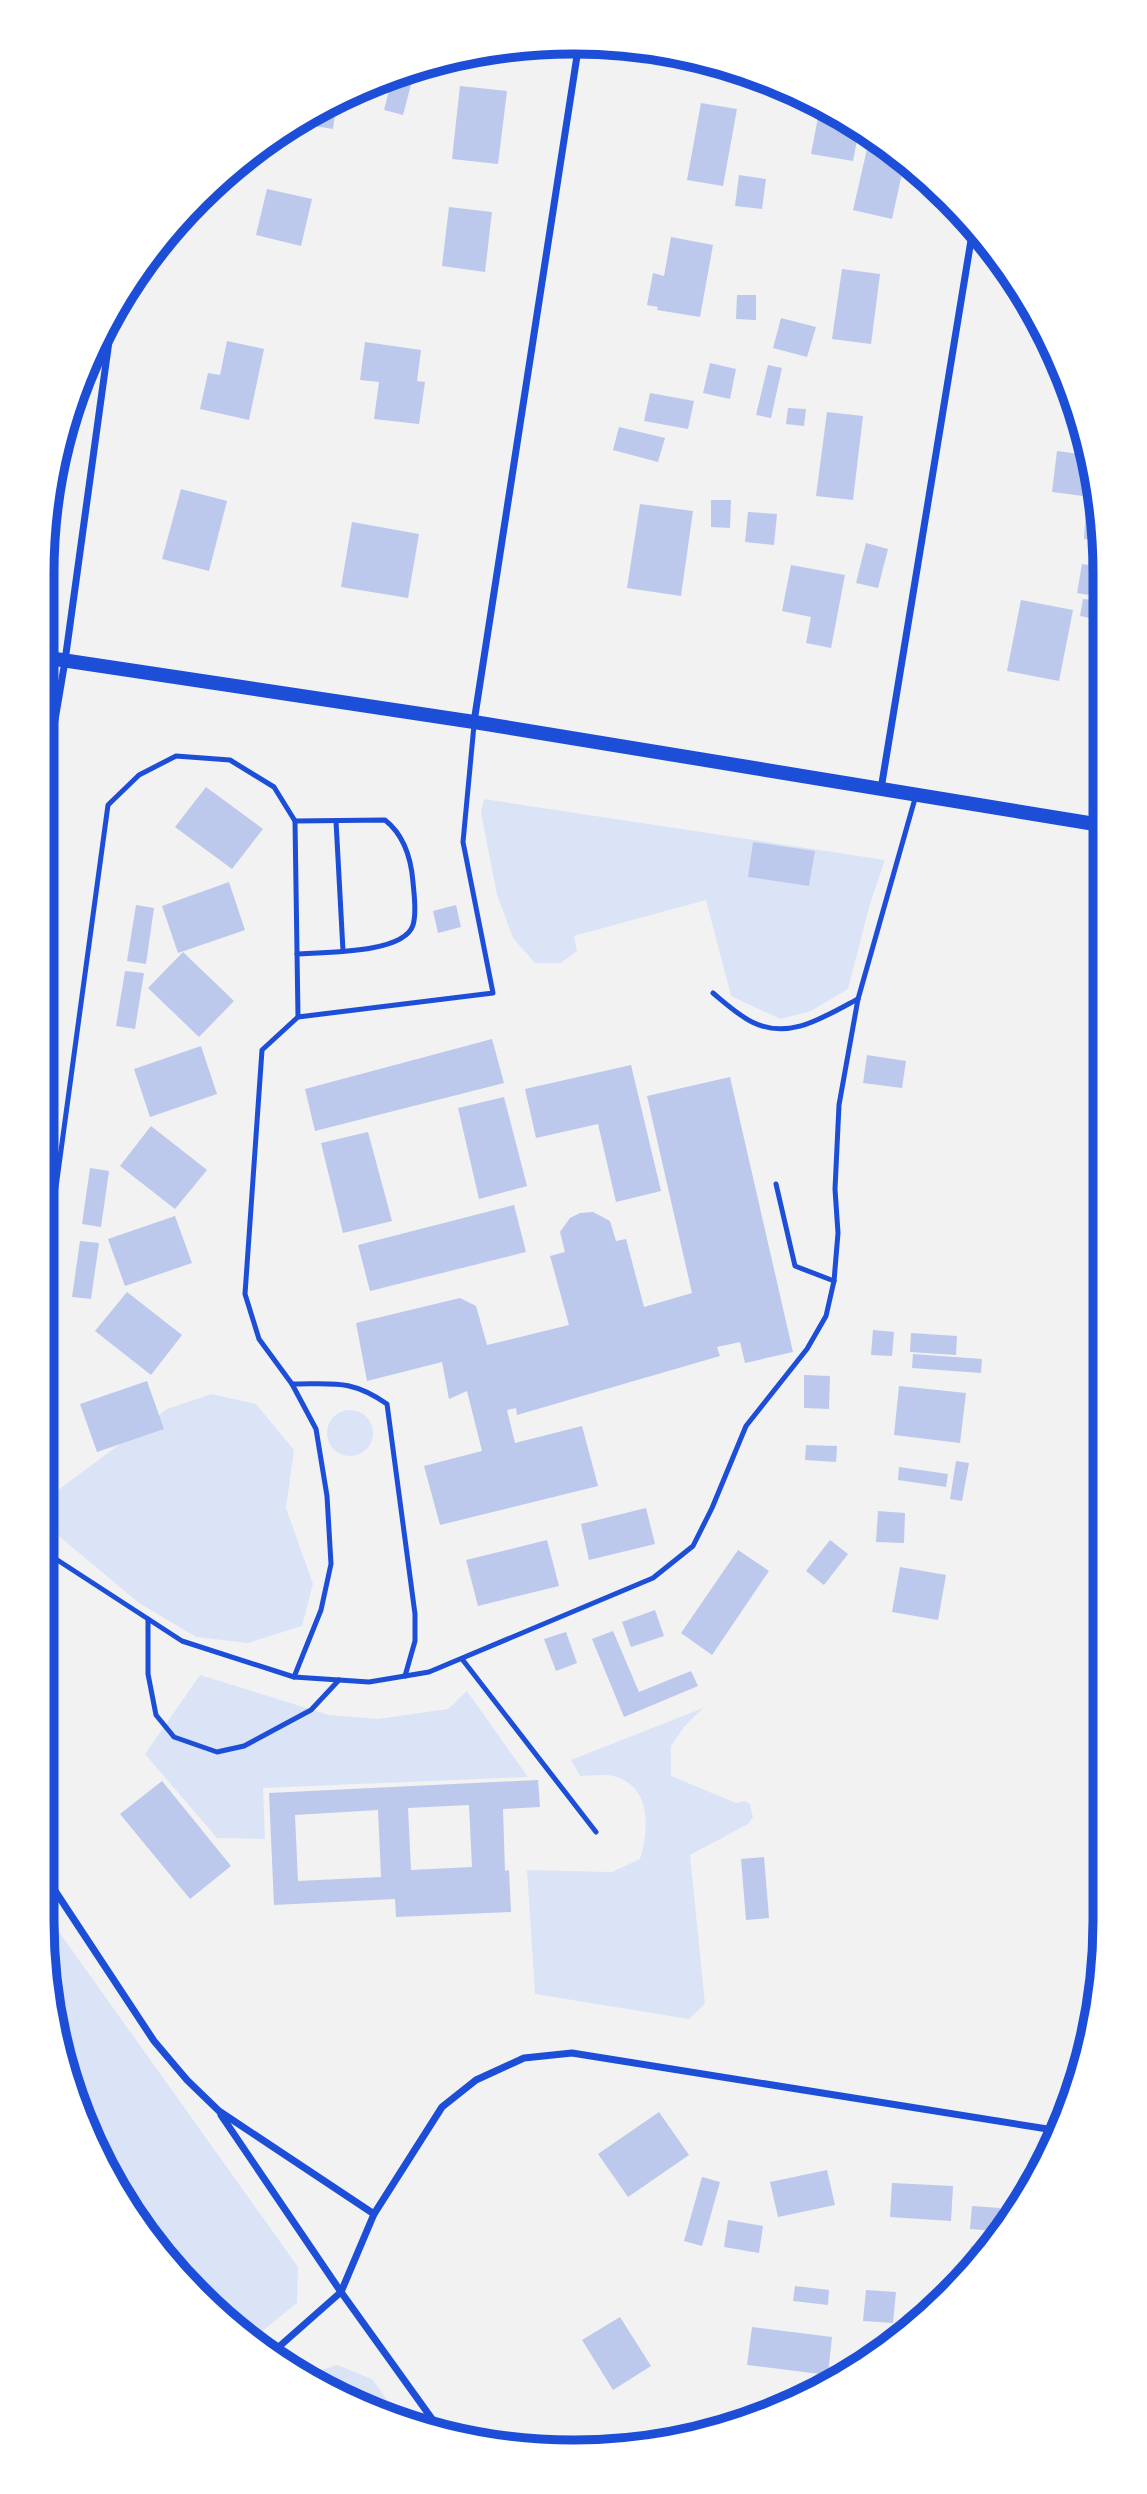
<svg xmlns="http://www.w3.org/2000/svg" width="1147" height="2494" font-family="'Varela Round',sans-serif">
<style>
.green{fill:#dbe4f7}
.building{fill:#bdc9ec;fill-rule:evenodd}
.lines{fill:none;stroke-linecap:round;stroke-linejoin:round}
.service{stroke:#1d4ed8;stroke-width:5}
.minor{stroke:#1d4ed8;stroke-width:7}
.secondary{stroke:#1d4ed8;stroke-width:14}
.rim{fill:none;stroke:#1d4ed8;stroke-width:9}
</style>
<rect width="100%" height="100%" fill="#f2f2f2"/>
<g class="green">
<polygon points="484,799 885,860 870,904 848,989 811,1011 780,1019 731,996 706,900 574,936 577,951 561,963 535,963 513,938 497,895 481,813"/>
<polygon points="212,1394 256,1404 294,1450 286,1508 313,1584 302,1626 248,1643 196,1637 139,1603 42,1522 42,1502 167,1409"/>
<circle cx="350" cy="1433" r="23"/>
<polygon points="200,1675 329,1715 378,1719 448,1709 467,1691 528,1777 263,1788 265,1839 217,1838 145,1754"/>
<path d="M703,1708L684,1727L671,1746V1776L736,1803L745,1801L750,1804L753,1817L748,1824L690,1855L705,2004L689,2019L535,1994L527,1870L612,1872L640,1859C649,1828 652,1786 613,1776C604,1774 591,1776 580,1776L571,1760Z"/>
<polygon points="42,1908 298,2267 297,2303 255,2337 174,2271 113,2186 70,2092 42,1921"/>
<polygon points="337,2365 372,2379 398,2415 308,2381 302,2376"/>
</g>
<g class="building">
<polygon points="400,73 413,77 403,115 384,110 393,75"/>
<polygon points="460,86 507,91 498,164 452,159"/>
<polygon points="337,100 333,129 295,123"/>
<polygon points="701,103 737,109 723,186 687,180"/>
<polygon points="820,107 859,130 853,161 811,154"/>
<polygon points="870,136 897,152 905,160 892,219 853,210"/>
<polygon points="739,175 766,179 762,209 735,206"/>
<polygon points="267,189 312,199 301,246 256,235"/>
<polygon points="449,207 492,212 485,272 442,266"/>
<polygon points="671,237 713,245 700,317 657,310 658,307 647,305 653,273 664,276"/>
<polygon points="842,269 880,274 871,344 832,339"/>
<polygon points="737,295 756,295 756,320 736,319"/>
<polygon points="781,318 816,327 807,357 773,348"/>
<polygon points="227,341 264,349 249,420 200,409 208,373 220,375"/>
<polygon points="365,342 421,350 417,381 425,382 419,424 374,419 379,382 360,380"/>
<polygon points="710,363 736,369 730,399 703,393"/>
<polygon points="768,365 782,368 771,418 756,415"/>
<polygon points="650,393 694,401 688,429 644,421"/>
<polygon points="788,408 806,409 804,426 786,424"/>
<polygon points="827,412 863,416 853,500 816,496"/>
<polygon points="619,427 665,438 658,462 613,450"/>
<polygon points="1082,434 1083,439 1099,498 1052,492 1057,451 1079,454"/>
<polygon points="181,489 227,501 209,571 162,559"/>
<polygon points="711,500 731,500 730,528 711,527"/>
<polygon points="640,504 693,511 681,596 627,588"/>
<polygon points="1086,510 1100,512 1101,541 1084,539"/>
<polygon points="748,512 777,514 774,545 745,542"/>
<polygon points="352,522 419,534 408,598 341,587"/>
<polygon points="866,543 888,549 878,588 856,583"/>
<polygon points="1082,564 1101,567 1101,597 1077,593"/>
<polygon points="791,565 845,575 831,648 806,643 811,617 782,611"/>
<polygon points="1083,599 1093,600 1090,618 1080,616"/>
<polygon points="1021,600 1073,610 1059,681 1007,671"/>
<polygon points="206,787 263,829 232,869 175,827"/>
<polygon points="753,842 815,851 809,886 748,877"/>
<polygon points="229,882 245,930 178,953 162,906"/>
<polygon points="136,905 154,908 146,964 127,961"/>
<polygon points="456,905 461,927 438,933 433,911"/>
<polygon points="183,952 234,1001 199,1037 148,988"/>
<polygon points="125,971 144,973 135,1029 116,1026"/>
<polygon points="492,1039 504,1083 315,1131 305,1089"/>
<polygon points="201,1046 217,1094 150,1117 134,1069"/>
<polygon points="867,1055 906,1061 902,1088 863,1083"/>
<polygon points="631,1065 661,1191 616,1202 598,1124 536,1138 525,1089"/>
<polygon points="730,1077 793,1352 745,1363 740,1342 717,1347 720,1356 517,1415 516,1408 507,1410 515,1443 582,1426 598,1486 440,1525 424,1466 482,1451 467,1391 449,1399 442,1362 367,1381 356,1323 460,1298 476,1306 487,1345 569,1325 550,1256 565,1252 560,1232 570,1218 580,1213 593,1212 610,1221 616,1241 626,1239 644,1307 692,1293 647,1096"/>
<polygon points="504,1097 527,1186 479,1199 458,1108"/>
<polygon points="151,1126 207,1170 175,1209 120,1166"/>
<polygon points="368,1132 392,1221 343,1233 321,1143"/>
<polygon points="90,1168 109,1171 101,1227 82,1224"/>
<polygon points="514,1205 526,1252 370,1291 358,1245"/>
<polygon points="175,1216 192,1263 125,1286 108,1239"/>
<polygon points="80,1241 99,1243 91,1299 72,1297"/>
<polygon points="127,1292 182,1335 151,1375 95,1331"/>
<polygon points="873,1330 894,1332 892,1356 871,1355"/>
<polygon points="911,1333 957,1336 956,1355 910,1352"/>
<polygon points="913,1354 982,1359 981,1373 912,1368"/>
<polygon points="804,1375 830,1376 829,1409 804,1408"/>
<polygon points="147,1381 164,1429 97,1452 80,1404"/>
<polygon points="899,1386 966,1393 960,1443 894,1435"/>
<polygon points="806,1445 837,1446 836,1462 805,1460"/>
<polygon points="956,1461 969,1463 962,1501 950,1499"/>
<polygon points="899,1467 948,1474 946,1487 898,1480"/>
<polygon points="646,1508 655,1544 589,1560 581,1524"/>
<polygon points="878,1511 905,1513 904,1543 876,1542"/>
<polygon points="547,1540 559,1586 478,1606 466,1560"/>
<polygon points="830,1540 848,1554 824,1585 806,1571"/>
<polygon points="738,1550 769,1571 712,1655 681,1633"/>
<polygon points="900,1567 946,1575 938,1620 892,1612"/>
<polygon points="655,1610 664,1636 631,1647 622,1622"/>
<polygon points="613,1631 639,1692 691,1671 698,1686 624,1717 592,1639"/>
<polygon points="566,1632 577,1663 556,1671 544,1639"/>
<path d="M538,1780L540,1807L503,1809L505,1871L509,1870L511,1912L396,1917L395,1899L274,1905L269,1793ZM469,1805L472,1867L411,1870L408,1808ZM378,1810L381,1877L298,1881L295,1815Z"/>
<polygon points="162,1781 231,1866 190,1899 120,1814"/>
<polygon points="764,1857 769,1918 746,1920 741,1859"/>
<polygon points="659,2112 689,2155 628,2197 598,2154"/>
<polygon points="827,2170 835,2205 778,2217 770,2182"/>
<polygon points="702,2177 720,2182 702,2246 684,2241"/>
<polygon points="892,2183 953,2186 951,2221 890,2217"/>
<polygon points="972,2206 1000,2208 998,2231 970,2229"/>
<polygon points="728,2220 763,2226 759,2253 724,2247"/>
<polygon points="971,2246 987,2248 973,2271 966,2277"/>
<polygon points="795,2286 829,2290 828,2305 793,2301"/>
<polygon points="866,2290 896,2292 893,2323 863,2321"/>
<polygon points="620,2317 651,2366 613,2390 582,2340"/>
<polygon points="752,2327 832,2337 828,2375 747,2365"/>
</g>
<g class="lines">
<g class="service">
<path d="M295,821L385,820C404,835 411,857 413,882C414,895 417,912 413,925C404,954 323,952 297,954"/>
<polyline points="336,821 343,951"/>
<path d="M713,993C725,1003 738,1015 752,1022C790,1041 825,1016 858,999"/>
<polyline points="776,1184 795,1266 834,1281"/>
<polyline points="42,1290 108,805 139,775 176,756 230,760 274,787 295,821 298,1017"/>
<path d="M292,1384C334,1384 351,1379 387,1404L415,1614V1641L405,1676"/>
<polyline points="42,1550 182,1641 294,1677 369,1682 429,1672 653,1578 693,1546 712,1508 746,1426 807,1349 826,1316 834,1281 838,1233 835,1189 839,1105 858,999 916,795"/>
<polyline points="148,1619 148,1674 156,1715 174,1737 217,1752 244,1746 311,1710 339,1680"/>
<polyline points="462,1659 596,1832"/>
<polyline points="294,1677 321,1610 331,1564 327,1496 316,1429 292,1384 259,1339 245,1294 262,1050 298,1017 493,993 463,842 474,725"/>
</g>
<g class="minor">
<polyline points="474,722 579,43"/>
<polyline points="881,789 973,228"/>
<polyline points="42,797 65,661 113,312"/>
<polyline points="42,1871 154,2041 187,2080 219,2111 374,2214"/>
<polyline points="221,2115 341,2292 440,2430"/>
<polyline points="273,2352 341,2292 374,2214 442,2107 476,2080 524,2058 572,2053 1060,2131"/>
</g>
<polyline class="secondary" points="42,657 474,722 1101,825"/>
</g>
<path d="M0 0H1147V2494H0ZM573 54H574A519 519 0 0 1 1093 573V1921A519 519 0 0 1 574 2440H573A519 519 0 0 1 54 1921V573A519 519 0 0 1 573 54Z" fill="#fff" fill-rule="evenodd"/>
<path class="rim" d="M573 54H574A519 519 0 0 1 1093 573V1921A519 519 0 0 1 574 2440H573A519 519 0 0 1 54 1921V573A519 519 0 0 1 573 54Z"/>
</svg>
